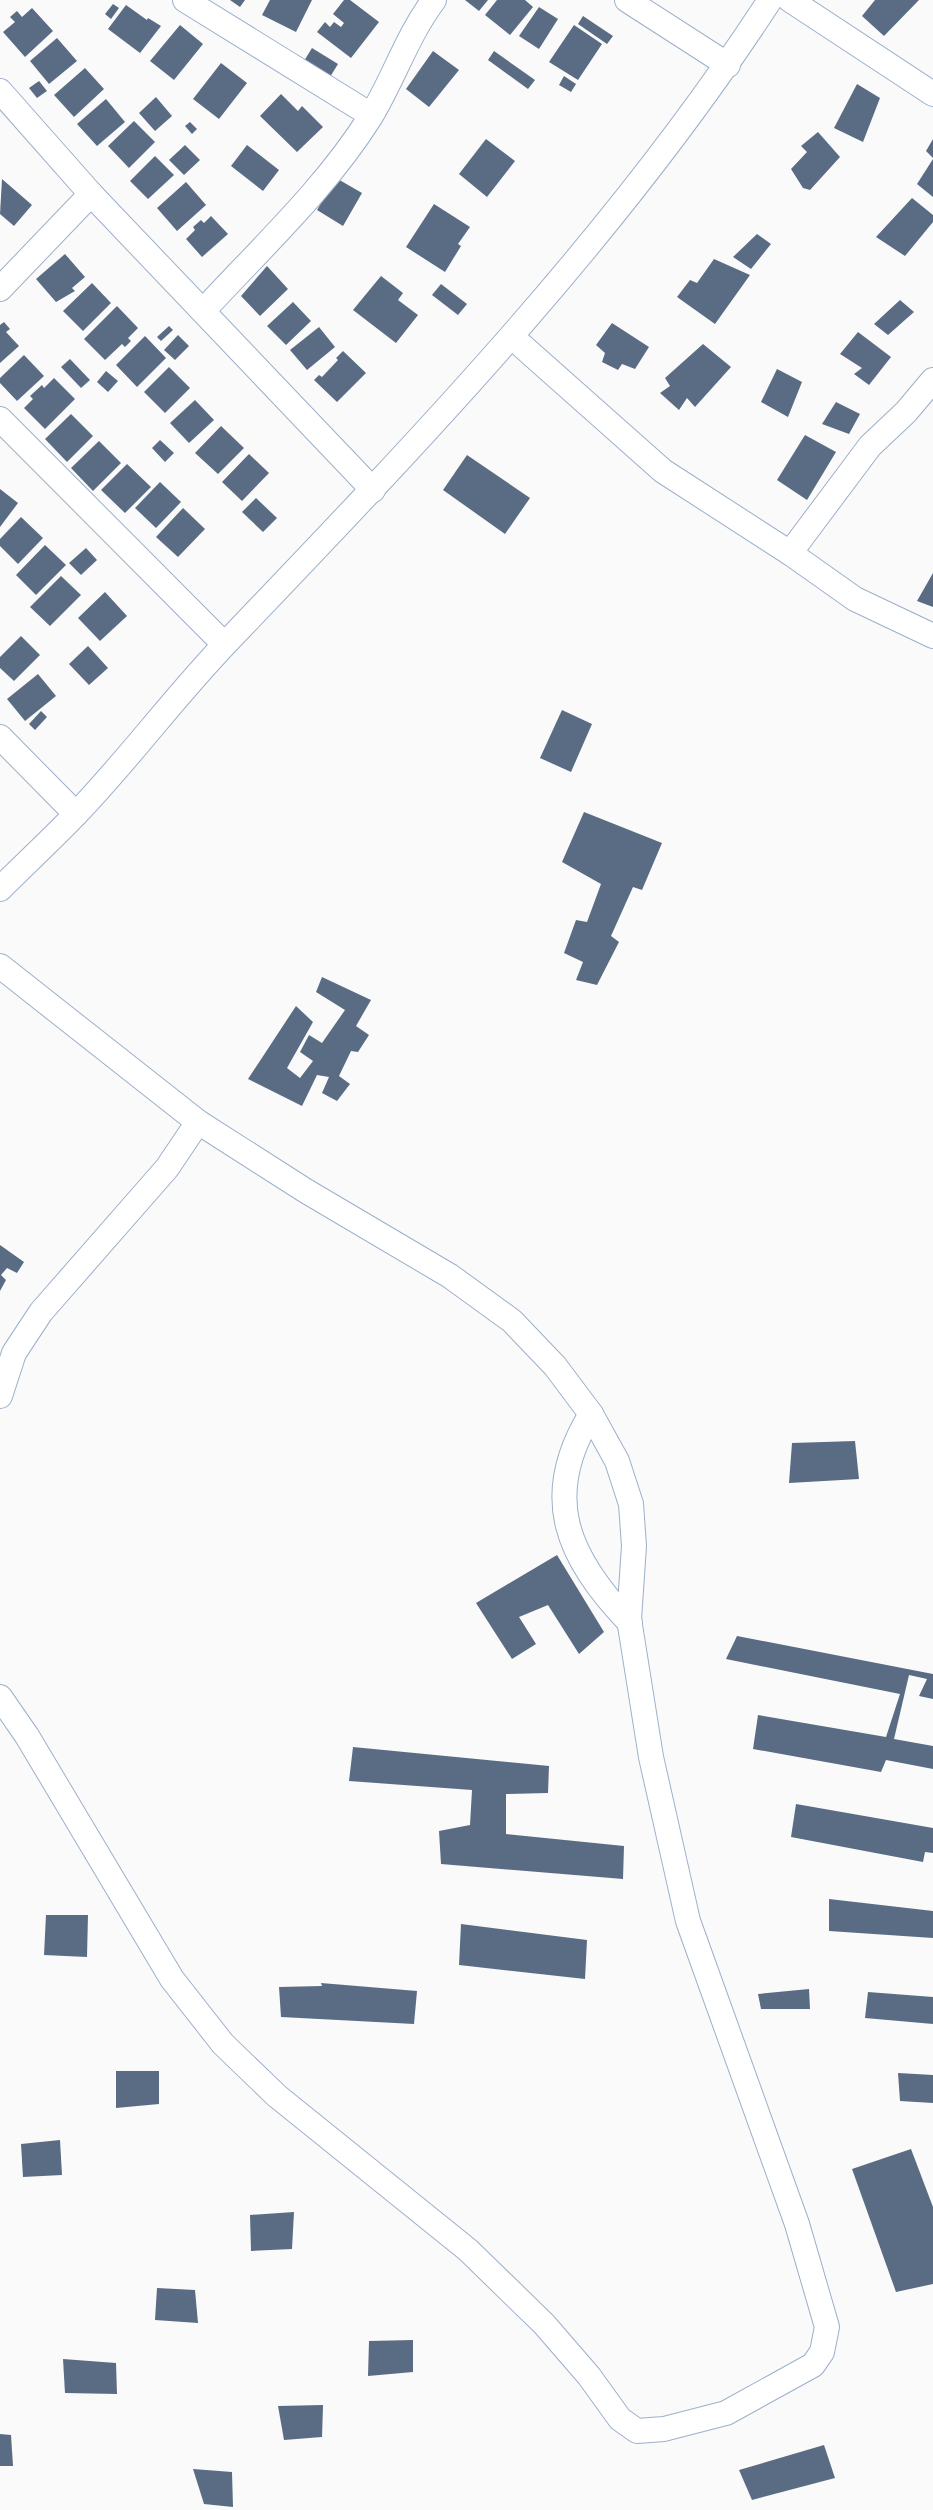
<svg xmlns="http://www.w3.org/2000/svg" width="933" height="2510" font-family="'DM Sans',sans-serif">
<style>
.building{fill:#5a6c84}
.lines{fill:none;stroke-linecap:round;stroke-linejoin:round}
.minor-casing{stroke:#9cb0ca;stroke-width:26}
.minor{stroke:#fff;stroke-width:24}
</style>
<rect width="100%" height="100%" fill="#fafafa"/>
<g class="building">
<polygon points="230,0 245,0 240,7"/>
<polygon points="270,0 312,0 296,32 262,15"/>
<polygon points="344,0 350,0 379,22 351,58 317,32 325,22 330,27 334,22 341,27 344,23 333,14"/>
<polygon points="465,0 488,0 479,11"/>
<polygon points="497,0 525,0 533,7 510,35 485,15"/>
<polygon points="875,0 919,0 884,36 862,16"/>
<polygon points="113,4 119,8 111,19 105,14"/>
<polygon points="126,5 147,20 148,18 161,26 140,53 108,29"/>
<polygon points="539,7 558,19 539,49 519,36"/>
<polygon points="32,8 53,31 25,57 3,32 15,22 10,17 17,11 22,17"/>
<polygon points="583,16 613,36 607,44 578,24"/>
<polygon points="180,25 203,44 174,80 150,61"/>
<polygon points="574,25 602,44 578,80 549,62"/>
<polygon points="57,38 77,61 49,84 30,61"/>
<polygon points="312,48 338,64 330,77 304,61"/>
<polygon points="433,51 459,70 429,107 406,89"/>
<polygon points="494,51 535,80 528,89 488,60"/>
<polygon points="221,63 247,83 219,119 193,99"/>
<polygon points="85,68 104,89 74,117 54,95"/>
<polygon points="564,76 576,84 571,92 559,85"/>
<polygon points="39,81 47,91 37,98 29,88"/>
<polygon points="857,84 880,98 863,142 834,128"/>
<polygon points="281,94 298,111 302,106 323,127 297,152 260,116"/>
<polygon points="156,97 172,116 155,131 139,113"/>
<polygon points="106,99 125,122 97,146 77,124"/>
<polygon points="134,121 155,142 129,168 108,146"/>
<polygon points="190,122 197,129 192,134 185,126"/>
<polygon points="818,132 840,157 810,190 803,188 791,169 807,152 801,146"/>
<polygon points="486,139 515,161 487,197 459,174"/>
<polygon points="933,139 933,158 926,151"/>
<polygon points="185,145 200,160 184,175 169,160"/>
<polygon points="247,145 279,170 263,191 231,166"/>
<polygon points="155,156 174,175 148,199 130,181"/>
<polygon points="933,159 933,197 917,184"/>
<polygon points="336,178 362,193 343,226 317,210"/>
<polygon points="2,179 32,205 14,226 0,214"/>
<polygon points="186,182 206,205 177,231 157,208"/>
<polygon points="912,198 933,215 933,222 905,256 876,237"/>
<polygon points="434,204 470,227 458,244 461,246 445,272 406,247"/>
<polygon points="211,216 228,234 202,257 186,239 195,230 193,227 201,220 204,223"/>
<polygon points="757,234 771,244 751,269 733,257"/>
<polygon points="65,254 85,277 72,288 75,291 56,302 36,279"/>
<polygon points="714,259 750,275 715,324 677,297 690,280 697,283"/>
<polygon points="267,266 288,289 260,316 241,296"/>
<polygon points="381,276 403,293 398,300 418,315 396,343 353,310"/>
<polygon points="92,283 111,303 83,331 63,311"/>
<polygon points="441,284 467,304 458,315 432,295"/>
<polygon points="900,300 914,312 888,335 874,324"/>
<polygon points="293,302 311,321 286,345 267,326"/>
<polygon points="117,306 138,328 128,338 131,341 125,347 122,344 105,360 84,339"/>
<polygon points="4,322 10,329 6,332 19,346 0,363 0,325"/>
<polygon points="612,323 649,347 635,369 622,364 618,370 602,362 605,353 596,345"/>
<polygon points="169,326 173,330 161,341 157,337"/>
<polygon points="319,327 335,347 307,370 290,350"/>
<polygon points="858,332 891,357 869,385 854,374 862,368 840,354"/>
<polygon points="178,335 189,346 175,360 164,350"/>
<polygon points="145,336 166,358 137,387 116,365"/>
<polygon points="703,344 731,367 695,407 687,398 679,410 660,393 670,386 665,378"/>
<polygon points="343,351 366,373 337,402 314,380 319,375 322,377 338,360 336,358"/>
<polygon points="24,355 44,376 17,401 0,383 0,378"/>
<polygon points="70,359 90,380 81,388 61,367"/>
<polygon points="169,367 190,388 165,413 144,392"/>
<polygon points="777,369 802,382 788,417 761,402"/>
<polygon points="106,371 118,381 108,392 97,382"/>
<polygon points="54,378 75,399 45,429 24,408 33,399 30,396 42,385 44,388"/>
<polygon points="195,400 214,420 189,443 170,423"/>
<polygon points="836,402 860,414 849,434 822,424"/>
<polygon points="71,414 93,436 67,462 45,439"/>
<polygon points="221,426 244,448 218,474 195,453"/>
<polygon points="805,435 836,452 807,500 777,480"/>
<polygon points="160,440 174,453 165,462 152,448"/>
<polygon points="99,441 121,463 93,491 71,468"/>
<polygon points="249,454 269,473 242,501 222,482"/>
<polygon points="467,455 530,498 505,534 443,490"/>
<polygon points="127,464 151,487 125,513 101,490"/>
<polygon points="160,482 181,502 156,528 135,508"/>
<polygon points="0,489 18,503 0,527"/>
<polygon points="256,498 277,518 263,532 242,512"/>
<polygon points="183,508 205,529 178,557 156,537"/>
<polygon points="21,517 43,538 18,564 0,546 0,539"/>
<polygon points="45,545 66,565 36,595 16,575"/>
<polygon points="86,548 97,560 81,575 69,563"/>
<polygon points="933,573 933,607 917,601"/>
<polygon points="61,576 81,595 50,626 30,607"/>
<polygon points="105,592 127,616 100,641 78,618"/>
<polygon points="21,636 40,655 14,681 0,668 0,657"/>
<polygon points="88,646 108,668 89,685 69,664"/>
<polygon points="38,674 56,696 25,721 7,699"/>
<polygon points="562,710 592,724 571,772 540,758"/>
<polygon points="41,711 47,717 35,730 29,724"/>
<polygon points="584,812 662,843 642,890 633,887 611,936 619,942 597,985 576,980 583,962 564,953 576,920 587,922 601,884 562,862"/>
<polygon points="322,977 371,1000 356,1026 369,1035 358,1052 351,1051 339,1076 350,1084 337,1101 322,1093 329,1077 317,1075 302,1106 248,1079 296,1006 313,1022 287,1068 300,1078 313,1061 300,1052 309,1035 322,1043 345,1010 316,992"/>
<polygon points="0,1245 24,1262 17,1273 7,1268 1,1275 6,1280 0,1291"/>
<polygon points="855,1441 859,1479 789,1483 792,1443"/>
<polygon points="557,1555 604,1632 579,1654 548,1605 519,1617 536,1644 512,1659 476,1603"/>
<polygon points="737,1636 933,1674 933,1699 919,1696 927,1679 909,1675 894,1739 933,1746 933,1769 886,1760 881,1772 753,1749 758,1715 886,1737 900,1694 726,1659"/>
<polygon points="353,1747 549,1766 548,1793 506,1794 506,1834 624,1846 623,1879 441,1864 439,1831 470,1825 472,1790 349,1781"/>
<polygon points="796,1804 933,1828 933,1853 925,1852 923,1862 791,1837"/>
<polygon points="829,1899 933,1911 933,1938 829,1931"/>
<polygon points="46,1915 88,1915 87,1957 44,1955"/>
<polygon points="461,1924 587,1940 585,1979 459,1965"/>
<polygon points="321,1983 417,1991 414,2024 281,2017 279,1987 322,1986"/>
<polygon points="809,1989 810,2009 761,2009 758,1994"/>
<polygon points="868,1992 933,1997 933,2024 865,2018"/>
<polygon points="116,2071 159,2071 159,2104 116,2108"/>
<polygon points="898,2073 933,2075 933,2103 900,2101"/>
<polygon points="60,2140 62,2175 23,2177 21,2144"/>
<polygon points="911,2149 933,2207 933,2284 896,2292 852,2169"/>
<polygon points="294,2212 292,2249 251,2251 250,2215"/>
<polygon points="157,2288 195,2290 198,2323 155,2320"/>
<polygon points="413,2340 413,2372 368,2376 369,2341"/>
<polygon points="63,2359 116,2363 117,2394 65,2393"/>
<polygon points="323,2405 322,2437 284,2440 278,2406"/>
<polygon points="0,2434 11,2435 13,2466 0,2466"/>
<polygon points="824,2445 835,2478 752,2500 739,2470"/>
<polygon points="193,2469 232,2472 233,2507 204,2504"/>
</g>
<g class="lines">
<defs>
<g id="minor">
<polyline points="185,0 371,115"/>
<polyline points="627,0 728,65"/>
<polyline points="790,0 933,94"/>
<polyline points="0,91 91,194 373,490"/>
<polyline points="0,289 91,194"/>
<path d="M204,310C261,248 326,188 371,116C394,78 407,36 434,0"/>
<polyline points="512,337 663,471 790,553 855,599 933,636"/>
<polyline points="0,419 224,644"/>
<polyline points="790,553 870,446 906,412 933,380"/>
<polyline points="0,737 76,814"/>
<path d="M0,889C25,864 51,840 76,814C129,759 175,696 228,641C421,439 617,235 770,0"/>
<polyline points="0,966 198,1122 306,1191 450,1276 512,1321 555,1366 591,1414 617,1461 631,1504 634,1546 629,1619 651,1757 688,1921 797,2224 827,2327 822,2352 813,2365 726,2413 664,2429 637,2431 620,2419 589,2376 544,2324 468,2250 277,2096 223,2044 172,1979 27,1736 0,1697"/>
<polyline points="0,1396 14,1353 41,1312 167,1168 198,1122"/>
<path d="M591,1414C540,1497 567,1557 630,1623"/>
</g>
</defs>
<use href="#minor" class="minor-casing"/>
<use href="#minor" class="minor"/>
</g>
</svg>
